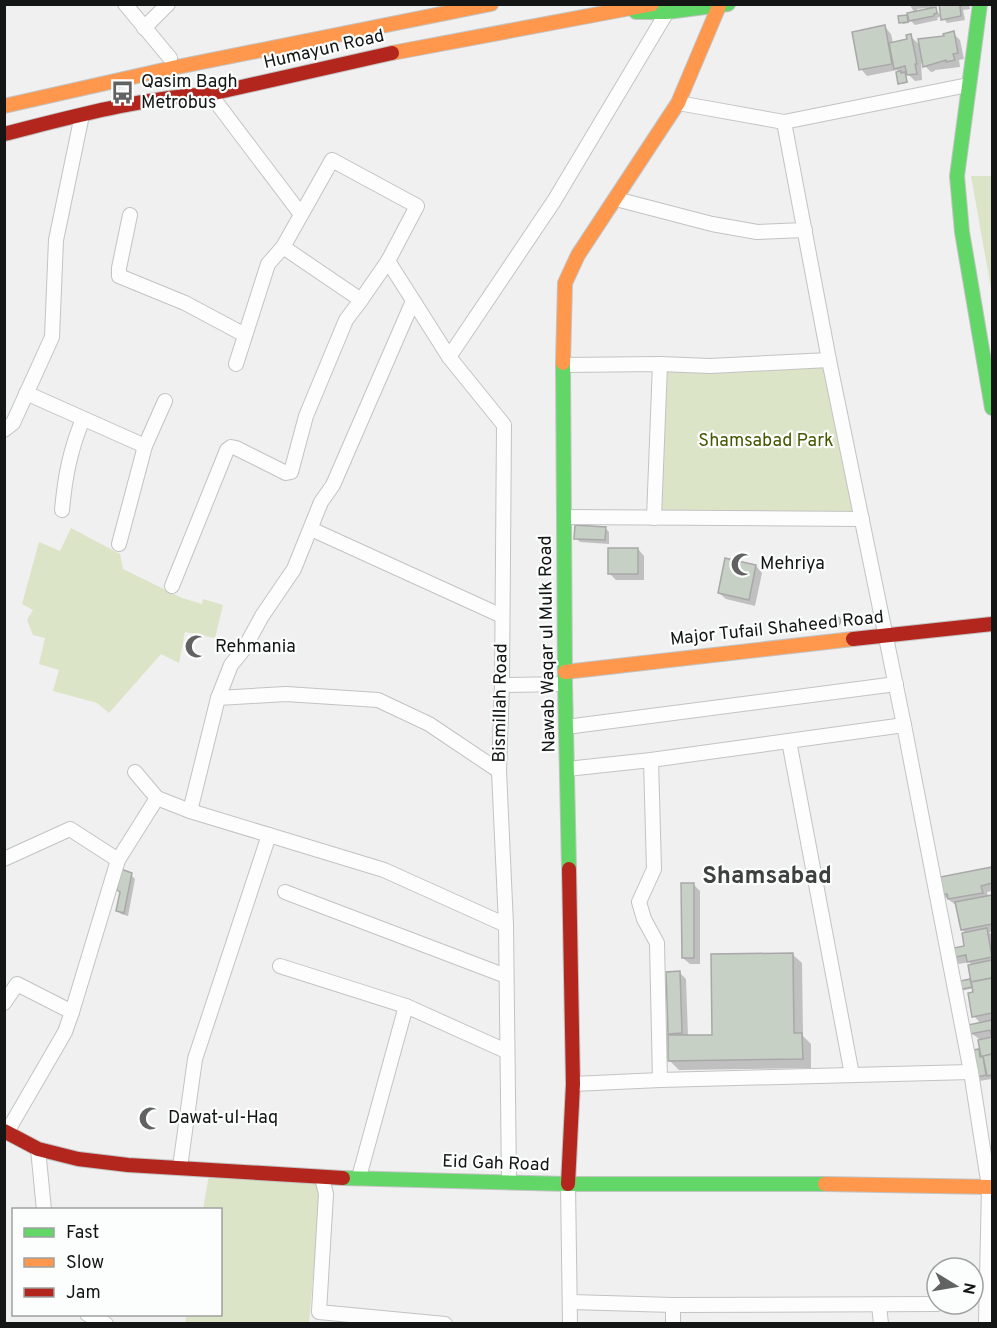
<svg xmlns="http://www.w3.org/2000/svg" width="997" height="1328" font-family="Overpass,sans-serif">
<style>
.green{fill:#dce4c8}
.shadow{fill:#0003;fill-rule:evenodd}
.building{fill:#c6d0c4;stroke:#a8a8a8;stroke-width:1.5}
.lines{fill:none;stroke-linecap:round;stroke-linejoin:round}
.street-casing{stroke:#c2c3c3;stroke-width:16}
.fast-casing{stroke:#c2c3c3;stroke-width:16}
.slow-casing{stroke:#c2c3c3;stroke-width:16}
.jam-casing{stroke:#c2c3c3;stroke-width:16}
.street{stroke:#fdfdfd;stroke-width:14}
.fast{stroke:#63d668;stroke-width:14}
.slow{stroke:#ff974d;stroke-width:14}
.jam{stroke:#b3261e;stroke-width:14}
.labels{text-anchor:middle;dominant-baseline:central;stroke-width:4.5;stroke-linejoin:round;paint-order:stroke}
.street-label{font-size:18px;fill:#141515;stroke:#fbfefc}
.poi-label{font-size:18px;fill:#141515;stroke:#fbfefc;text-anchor:start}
.park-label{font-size:18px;fill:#475600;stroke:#fbfefc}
.district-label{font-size:24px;font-weight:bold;fill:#3e403f;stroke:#fbfefc}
</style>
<rect width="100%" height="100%" fill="#eff0ef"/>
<g class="green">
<polygon points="971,176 992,176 992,294"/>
<polygon points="827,363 859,516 658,514 664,368"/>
<polygon points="71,528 120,554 123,569 182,598 202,604 203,599 223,605 215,638 185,632 179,663 161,654 109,713 97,703 53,691 59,670 39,664 45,638 33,635 27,620 33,610 22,604 39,542 60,551"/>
<polygon points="209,1175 322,1179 309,1323 185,1324 186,1315 220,1314 220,1210 203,1209"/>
</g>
<g class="shadow">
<path d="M909,4H933L934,9L942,16L940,4H969L970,9L963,10L965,20L947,23L942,16L937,18L938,20L915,25L908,18L909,23L903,24L901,22L906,16L910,20L915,13ZM925,8L928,11L918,13L917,9Z"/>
<polygon points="885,27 891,34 893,43 909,40 910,36 921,46 953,33 960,40 964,59 959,60 960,67 935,70 935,71 931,72 921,62 922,80 915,81 905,71 908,83 901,84 897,70 867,76 861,69"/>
<polygon points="605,528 609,532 609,544 580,542 576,538"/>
<polygon points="638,549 644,556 644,580 616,580 609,573"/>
<polygon points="756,566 762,573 755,606 726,599 719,593"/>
<polygon points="837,619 841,623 839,626 834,621"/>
<polygon points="992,868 992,891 987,892 988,897 992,896 992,932 989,932 992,935 992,1079 979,1081 975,1077 978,1050 982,1054 979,1039 971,1033 981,1024 974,1016 974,988 961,991 959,989 970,981 974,985 973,966 969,962 959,964 952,957 966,948 966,933 962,930 956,905 939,893 937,879"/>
<polygon points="131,875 135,879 128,916 121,914 117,910"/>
<polygon points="693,884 700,891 700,964 690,964 683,958"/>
<polygon points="792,954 802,963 803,1036 811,1044 811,1068 679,1070 670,1061 673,1037 669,1033 680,973 686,979 688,1036 713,1036"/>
</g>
<g class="building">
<polygon points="939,4 966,4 966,5 960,6 961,16 941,20"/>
<polygon points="936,7 937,13 934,14 934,16 909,21 907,13"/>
<polygon points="907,15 908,22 899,23 898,16"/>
<polygon points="885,25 892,64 859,70 852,32"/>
<polygon points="954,31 958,53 953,54 955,60 946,62 946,60 923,67 918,39 944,36 943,34"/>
<polygon points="911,34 917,64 915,64 917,74 907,75 905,66 894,69 889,43 907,39 906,35"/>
<polygon points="901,71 901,73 905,72 907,82 898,84 896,72"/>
<polygon points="575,525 606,527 605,540 574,539"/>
<rect x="608" y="548" width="30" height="26"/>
<polygon points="725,558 756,565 749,600 718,593"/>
<circle cx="836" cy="621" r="4.5"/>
<polygon points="992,867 992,883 981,886 983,893 948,899 947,894 938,894 935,878"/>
<polygon points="121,869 132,873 124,913 116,911 120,892 117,890"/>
<polygon points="681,883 694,883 694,958 682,958"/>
<polygon points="992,895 992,924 961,930 955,902"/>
<polygon points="987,928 992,957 967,962 966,955 951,958 949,949 964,946 962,933"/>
<polygon points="793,953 794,1033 802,1033 803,1059 668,1061 668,1035 712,1035 711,954"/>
<polygon points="992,960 992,978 971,982 968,965"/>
<polygon points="680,971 682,1033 668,1034 666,972"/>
<polygon points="992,978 992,1013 972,1017 968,993 973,992 971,982"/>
<polygon points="970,979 972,987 958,990 956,982"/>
<polygon points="992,1020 992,1054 981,1057 978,1040 992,1037 990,1030 970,1034 968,1025"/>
<polygon points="979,1049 980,1057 983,1056 986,1075 973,1078 968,1051"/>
<polygon points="992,1054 992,1075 987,1076 983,1056"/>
</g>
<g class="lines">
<defs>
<g id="street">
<polyline points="125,4 170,58"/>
<polyline points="144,28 168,4"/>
<polyline points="210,94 300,213"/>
<polyline points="678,103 784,122 968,85"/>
<polyline points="784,122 829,360 904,725 971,1072 989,1187 986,1324"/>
<polygon points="332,160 417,206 388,261 361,300 283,247"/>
<polyline points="616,199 712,224 757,232 805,230"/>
<polyline points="130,215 119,268 119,276 185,303 245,335"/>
<polyline points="388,261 449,357 504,425 502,685 499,771 506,925 509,1182"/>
<polyline points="449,357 554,201 667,12"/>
<polyline points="236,364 268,264 283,247"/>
<polyline points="563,365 660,364 710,366 829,360"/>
<polyline points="26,393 145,446"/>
<polyline points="4,430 13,423 52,337 56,240 82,115"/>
<path d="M62,510C65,477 70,450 83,419"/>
<polyline points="564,517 862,519"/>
<polyline points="654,518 660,364"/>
<polyline points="311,529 502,616"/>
<polyline points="119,544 145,446 165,401"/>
<polyline points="172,586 227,450 231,447 236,448 286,473 291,472 306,416 346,320 361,300"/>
<polyline points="502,685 565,684"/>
<polyline points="218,698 286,694 378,700 429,724 499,771"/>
<polyline points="566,727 896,684"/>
<polyline points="789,741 852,1075"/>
<polyline points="651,760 654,869 639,902 644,919 657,943 660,1080"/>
<polyline points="567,769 651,760 904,725"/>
<polyline points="135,772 157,798 190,811 218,698 231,665 244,649 262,616 294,569 321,502 333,485 413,301"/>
<polyline points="269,835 384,870 506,925"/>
<polyline points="4,859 70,829 118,860 157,798"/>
<polyline points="285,892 506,976"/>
<polyline points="280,966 406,1006 506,1051"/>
<polyline points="4,1003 17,984 72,1012 118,860"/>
<polyline points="573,1084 660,1080 971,1072"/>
<polyline points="7,1132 65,1032 72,1012"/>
<polyline points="38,1149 44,1210"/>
<polyline points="180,1167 195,1059 269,835 190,811"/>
<polyline points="322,1177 326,1194 319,1312 445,1324"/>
<polyline points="359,1177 406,1006"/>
<polyline points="568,1184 570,1324"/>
<polyline points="571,1302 673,1305 937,1304"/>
<polyline points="673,1305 673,1324"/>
<polyline points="879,1305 881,1324"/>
<polyline points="87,1314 106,1324"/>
</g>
<g id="fast">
<polyline points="980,4 957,176 962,232 992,408"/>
<polyline points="636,12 667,12 728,4"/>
<polyline points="563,363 565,684 569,869"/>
<polyline points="343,1178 568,1184 825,1184"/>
</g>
<g id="slow">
<polyline points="392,53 652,4"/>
<polyline points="4,106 177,67 491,4"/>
<polyline points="563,363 565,283 578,255 678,103 719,6"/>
<polyline points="565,672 853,639"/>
<polyline points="825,1184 992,1187"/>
</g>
<g id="jam">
<path d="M4,134C72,117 139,98 210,94L392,53"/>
<polyline points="853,639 992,624"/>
<polyline points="4,1131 38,1149 78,1159 128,1165 343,1178"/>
<polyline points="568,1184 573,1084 569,869"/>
</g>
</defs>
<use href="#street" class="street-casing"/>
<use href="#fast" class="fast-casing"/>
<use href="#slow" class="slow-casing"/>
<use href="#jam" class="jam-casing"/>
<use href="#street" class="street"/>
<use href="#fast" class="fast"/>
<use href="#slow" class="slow"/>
<use href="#jam" class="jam"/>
</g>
<defs>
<symbol id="bus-bare" viewBox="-9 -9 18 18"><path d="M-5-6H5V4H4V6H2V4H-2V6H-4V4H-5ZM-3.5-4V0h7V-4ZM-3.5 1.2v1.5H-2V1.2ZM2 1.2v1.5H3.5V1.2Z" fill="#616261" stroke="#fbfefc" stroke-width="2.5" paint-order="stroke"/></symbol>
<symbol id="mosque-bare" viewBox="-9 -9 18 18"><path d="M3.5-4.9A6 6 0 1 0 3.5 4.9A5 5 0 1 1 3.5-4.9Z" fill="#616261" stroke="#fbfefc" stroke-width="2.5" paint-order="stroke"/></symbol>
</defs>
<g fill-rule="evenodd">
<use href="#bus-bare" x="106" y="76" width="33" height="33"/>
<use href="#mosque-bare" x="726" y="548" width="33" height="33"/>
<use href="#mosque-bare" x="180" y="630" width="33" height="33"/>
<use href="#mosque-bare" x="134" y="1102" width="33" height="33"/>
</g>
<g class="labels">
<g class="street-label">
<text transform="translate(324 50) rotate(-13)">Humayun Road</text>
<text transform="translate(777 629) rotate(-6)">Major Tufail Shaheed Road</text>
<text transform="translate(548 644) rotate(-91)">Nawab Waqar ul Mulk Road</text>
<text transform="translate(501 703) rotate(-89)">Bismillah Road</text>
<text transform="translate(496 1164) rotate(2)">Eid Gah Road</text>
</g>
<g class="poi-label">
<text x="141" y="82">Qasim Bagh<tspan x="141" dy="21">Metrobus</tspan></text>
<text x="760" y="564">Mehriya</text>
<text x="215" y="647">Rehmania</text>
<text x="168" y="1118">Dawat-ul-Haq</text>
</g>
<g class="park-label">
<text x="766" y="441">Shamsabad Park</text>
</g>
<g class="district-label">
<text x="767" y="877">Shamsabad</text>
</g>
</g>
<rect width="997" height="1328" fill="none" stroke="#141515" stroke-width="12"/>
<rect x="12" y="1208" width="210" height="108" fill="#fbfefc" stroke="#9fa1a0" stroke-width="1.5"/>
<rect x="24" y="1228" width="30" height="9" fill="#63d668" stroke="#9fa1a0" stroke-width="1.5"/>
<text x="66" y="1238" font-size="18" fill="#141515">Fast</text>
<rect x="24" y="1258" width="30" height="9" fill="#ff974d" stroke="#9fa1a0" stroke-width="1.5"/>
<text x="66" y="1268" font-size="18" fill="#141515">Slow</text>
<rect x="24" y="1288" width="30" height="9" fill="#b3261e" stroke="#9fa1a0" stroke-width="1.5"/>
<text x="66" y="1298" font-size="18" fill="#141515">Jam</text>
<g transform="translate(955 1286) rotate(101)"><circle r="28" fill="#fbfefc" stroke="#9fa1a0" stroke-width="1.5"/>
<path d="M0-4.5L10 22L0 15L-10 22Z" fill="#616261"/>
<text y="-9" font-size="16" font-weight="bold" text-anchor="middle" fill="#141515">N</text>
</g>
</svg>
